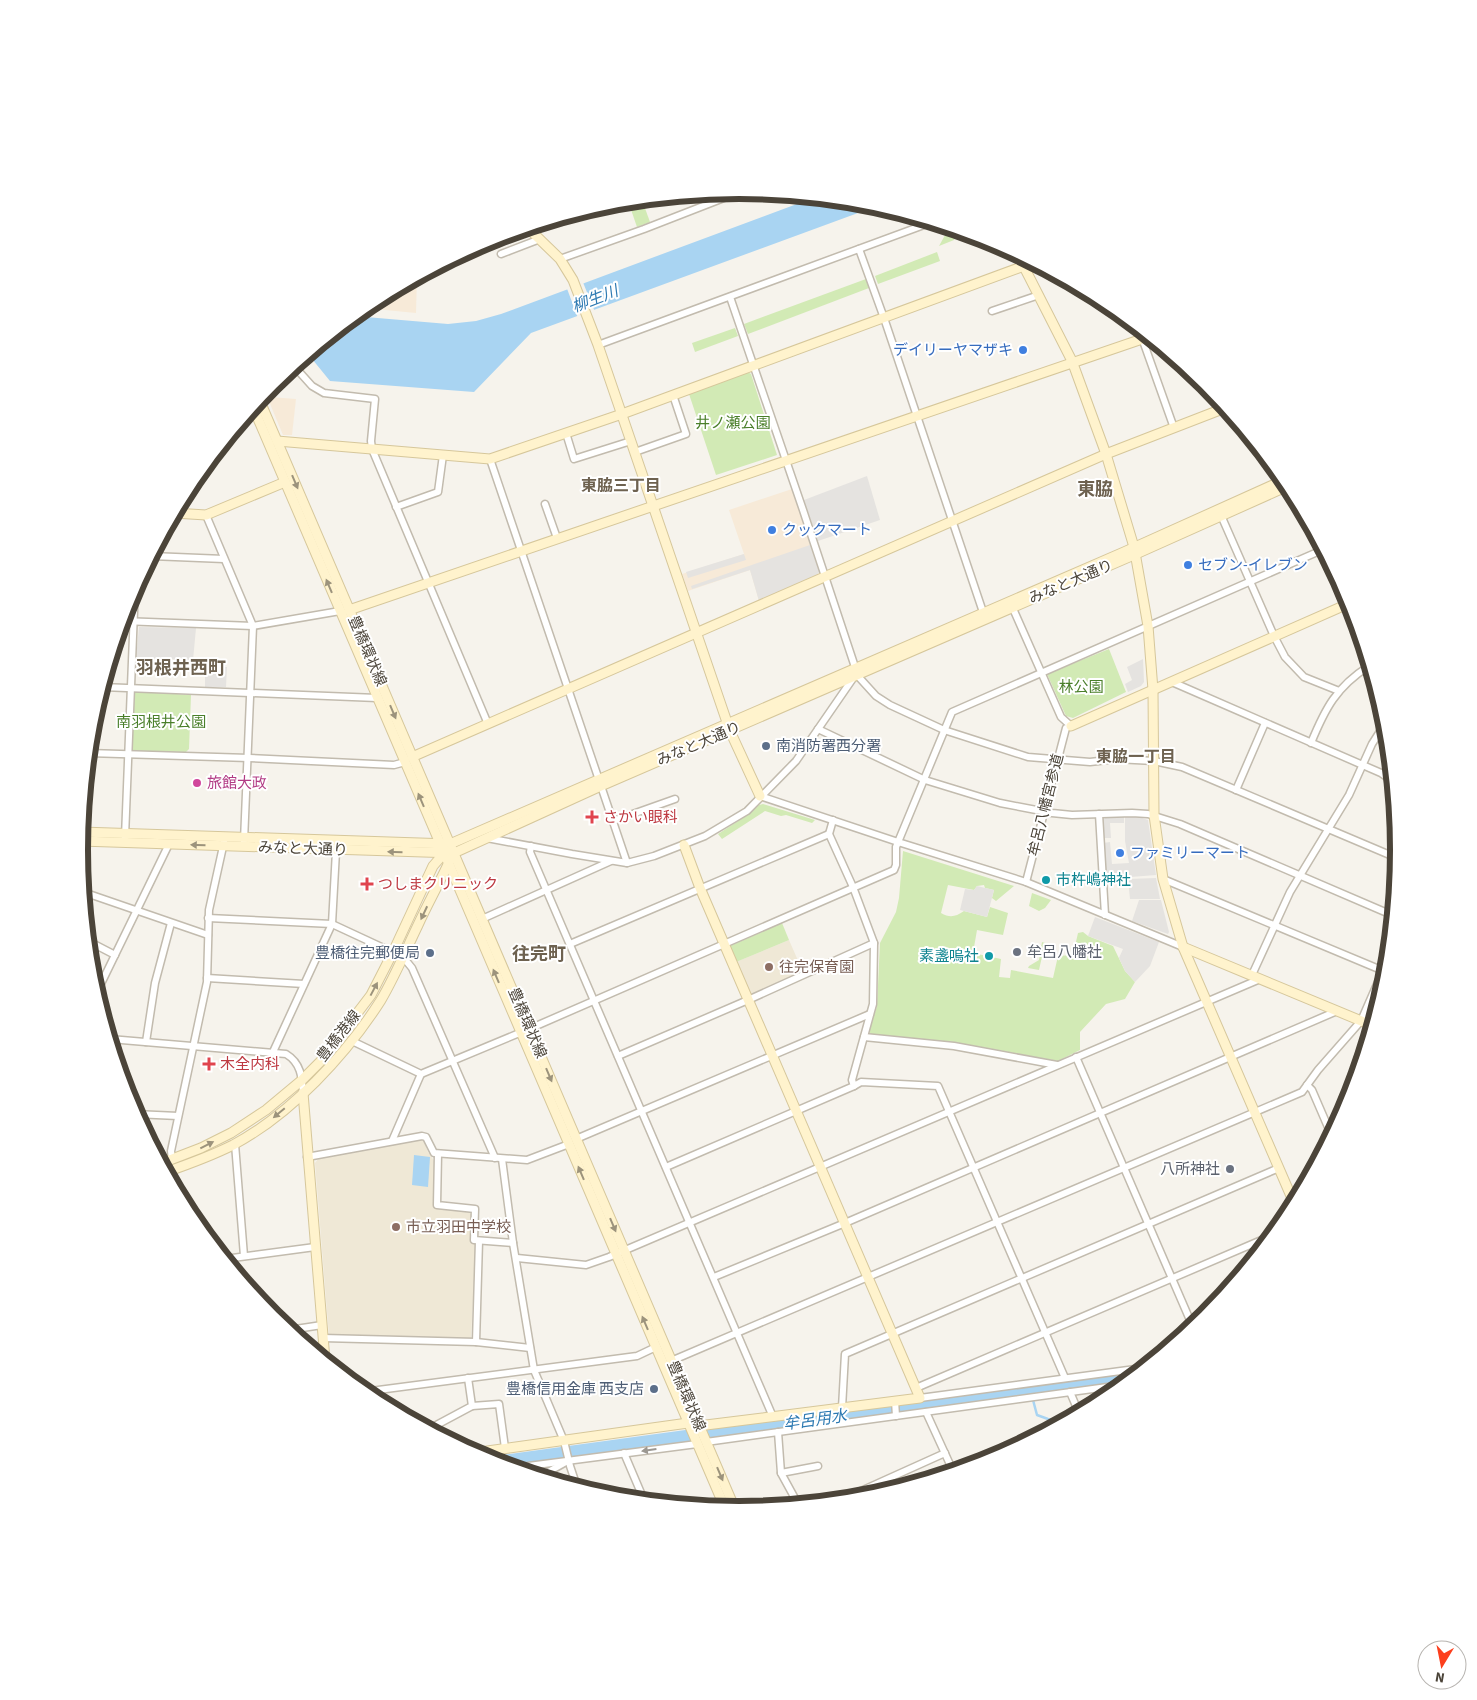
<svg xmlns="http://www.w3.org/2000/svg" width="1477" height="1700" font-family="'Source Sans 3','Noto Sans JP',sans-serif">
<style>
.commercial{fill:#f7ead8}
.education{fill:#efe8d6}
.green{fill:#d2eab5}
.parking{fill:#e5e3e0}
.water{fill:#a9d4f2}
.pier{fill:#f6f3ec}
.lines{fill:none;stroke-linecap:round;stroke-linejoin:round}
.stream{stroke:#a9d4f2;stroke-width:2.5}
.river{stroke:#a9d4f2;stroke-width:15}
.street-casing{stroke:#c2bbae;stroke-width:9}
.secondary-casing{stroke:#d6c79b;stroke-width:11}
.street{stroke:#fff;stroke-width:6}
.secondary{stroke:#fff3cd;stroke-width:9}
.oneway{fill:#9c937c}
.oneway2{fill:#9c9892}
.shop-dot{fill:#3f7fe0;stroke:#fff;stroke-width:2}
.service-dot{fill:#5c6f8a;stroke:#fff;stroke-width:2}
.hotel-dot{fill:#d1479c;stroke:#fff;stroke-width:2}
.health-dot{fill:#e0444e;stroke:#fff;stroke-width:2}
.culture-dot{fill:#0f9aa8;stroke:#fff;stroke-width:2}
.worship-dot{fill:#6b7280;stroke:#fff;stroke-width:2}
.education-dot{fill:#8d6e63;stroke:#fff;stroke-width:2}
.labels{text-anchor:middle;dominant-baseline:central;stroke-width:4;stroke-linejoin:round;paint-order:stroke}
.shop-label{font-size:15px;fill:#366cbe;stroke:#fff;text-anchor:start}
.park-label{font-size:15px;fill:#4a7f2a;stroke:#fff}
.street-label{font-size:15px;fill:#4b4439;stroke:#fff}
.service-label{font-size:15px;fill:#4e5e75;stroke:#fff;text-anchor:end}
.hotel-label{font-size:15px;fill:#b23c85;stroke:#fff;text-anchor:start}
.health-label{font-size:15px;fill:#be3a42;stroke:#fff;text-anchor:start}
.culture-label{font-size:15px;fill:#0d838f;stroke:#fff;text-anchor:start}
.worship-label{font-size:15px;fill:#5b616d;stroke:#fff;text-anchor:start}
.education-label{font-size:15px;fill:#785e54;stroke:#fff;text-anchor:start}
.water-label{font-size:16px;font-style:italic;fill:#2e7ab2;stroke:#fff}
.neighbourhood-label{font-size:16px;font-weight:bold;fill:#6e6250;stroke:#fff}
.quarter-label{font-size:18px;font-weight:bold;fill:#6e6250;stroke:#fff}
.rim{fill:none;stroke:#4b4439;stroke-width:6}
</style>
<rect width="100%" height="100%" fill="#f6f3ec"/>
<g class="commercial">
<polygon points="417,277 416,313 364,308 372,301"/>
<polygon points="270,397 296,399 292,435 283,435 268,399"/>
<polygon points="792,489 819,572 759,601 750,570 688,591 682,574 744,554 729,510"/>
</g>
<g class="education">
<polygon points="789,940 803,972 750,995 736,962"/>
<polygon points="420,1139 424,1141 428,1152 435,1162 434,1207 472,1212 471,1242 476,1243 471,1339 329,1336 315,1163 319,1158"/>
</g>
<g class="green">
<polygon points="642,200 650,222 637,227 628,201"/>
<polygon points="949,228 959,231 954,240 939,246"/>
<polygon points="937,252 940,261 878,284 875,276"/>
<polygon points="866,279 869,288 748,334 744,324"/>
<polygon points="735,328 738,336 695,352 692,343"/>
<polygon points="748,372 751,374 777,455 716,475 689,394"/>
<polygon points="1109,649 1126,692 1073,718 1066,716 1047,674"/>
<polygon points="134,691 191,695 189,749 186,752 132,751 130,749 133,693"/>
<polygon points="763,804 815,820 812,823 786,815 781,816 765,811 722,839 718,834 749,814 759,805"/>
<path d="M903,851L1014,886L996,901L992,898L994,890L985,888L984,885L977,886L974,890L948,885L941,913C950,918 955,917 964,911L987,917L990,907L1008,913L1003,935L977,930L973,953L1001,959L999,977L1010,978L1011,970L1053,978L1058,956L1073,955L1078,933L1083,932L1088,936L1113,946L1125,971L1135,982L1125,999L1106,1004L1080,1032V1050L1058,1061L954,1042L871,1034L869,1032L877,1006L880,943L896,912L899,898Z"/>
<polygon points="1032,893 1051,900 1045,908 1039,911 1029,906"/>
<polygon points="782,923 789,940 736,962 729,948 730,946"/>
<polygon points="1042,942 1045,943 1039,970 1028,968 1029,966 1039,960"/>
</g>
<g class="parking">
<polygon points="867,476 880,520 818,541 804,500"/>
<polygon points="810,545 819,572 817,576 759,601 750,570 692,589 691,586"/>
<polygon points="744,554 746,560 688,578 686,572"/>
<polygon points="139,627 196,628 193,660 136,658"/>
<polygon points="1143,659 1144,682 1141,686 1128,692 1125,684 1132,680 1127,667"/>
<polygon points="205,662 209,662 210,667 227,667 226,687 205,687"/>
<polygon points="1136,816 1148,820 1156,875 1105,879 1103,843 1110,842 1112,864 1129,863 1125,841 1125,817"/>
<polygon points="1124,817 1124,823 1110,823 1111,838 1103,838 1102,821 1105,818"/>
<polygon points="1156,878 1160,899 1130,899 1128,879"/>
<polygon points="977,886 994,890 987,917 960,910 965,889 974,890"/>
<polygon points="1139,900 1161,900 1169,932 1168,934 1132,921"/>
<polygon points="1095,917 1159,942 1150,966 1135,982 1125,971 1119,958 1123,949 1088,936"/>
</g>
<g class="water">
<polygon points="813,198 867,203 877,206 531,333 474,392 330,381 308,354 354,316 448,324 476,321 501,314"/>
<polygon points="414,1155 430,1157 428,1187 412,1185"/>
</g>
<polygon class="pier" points="582,280 595,312 578,318 566,286"/>
<g class="lines">
<polyline class="stream" points="1033,1400 1037,1415 1048,1419 1064,1421"/>
<polyline class="river" points="499,1463 1131,1377"/>
<defs>
<g id="street">
<polyline points="859,249 884,318 984,615"/>
<polyline points="501,254 540,239"/>
<polyline points="560,259 644,229 734,194 738,190"/>
<polyline points="730,297 803,510 856,670"/>
<polyline points="992,311 1039,295"/>
<polyline points="1142,338 1174,428"/>
<polyline points="598,345 932,222"/>
<polyline points="294,366 312,386 324,393 375,399 371,441 372,449 488,724"/>
<polyline points="566,433 574,459 631,441"/>
<polyline points="635,452 686,434 673,395"/>
<polyline points="490,459 599,780"/>
<polyline points="545,504 557,538"/>
<polyline points="396,507 438,492 443,455"/>
<polyline points="1220,513 1274,636 1285,657 1304,677 1339,691"/>
<polyline points="206,515 253,626 244,841"/>
<polyline points="151,556 224,559"/>
<polyline points="1011,604 1061,717 1071,726 1066,728 1026,882"/>
<polyline points="122,621 253,626 340,611"/>
<polyline points="1172,682 1381,773 1391,780"/>
<polyline points="102,687 377,698"/>
<polyline points="818,729 925,780 1000,803 1052,813 1072,815 1132,813 1148,814 1180,824 1392,915"/>
<path d="M1311,743C1325,709 1336,687 1369,666"/>
<polyline points="88,753 249,758 394,765 405,762"/>
<polyline points="601,786 627,863"/>
<polyline points="1236,790 1265,723"/>
<polyline points="760,796 898,842 1026,882 1183,947"/>
<polyline points="1099,814 1105,915"/>
<polyline points="613,821 675,799"/>
<polyline points="125,837 135,586"/>
<polyline points="487,838 572,854 627,863 654,856 705,836 747,811 796,761 856,674 876,696 890,705 944,730 1028,757 1090,762 1116,759 1154,761 1182,767 1397,858"/>
<polyline points="531,846 530,852 773,1417"/>
<polyline points="1163,879 1386,972"/>
<polyline points="83,892 208,935"/>
<polyline points="208,918 332,924 403,957 412,968 495,1158"/>
<polyline points="482,919 611,861"/>
<polyline points="88,941 115,955"/>
<polyline points="570,944 829,834"/>
<polyline points="1252,975 1290,892 1349,795 1372,744 1386,722"/>
<polyline points="207,978 304,984"/>
<polyline points="96,994 169,844"/>
<polyline points="864,1037 954,1046 1057,1065"/>
<path d="M110,1039L286,1054C301,1063 302,1077 303,1093"/>
<polyline points="352,1041 421,1074 529,1029 894,870 896,865 896,847 952,712 1322,550"/>
<polyline points="146,1042 155,983 171,923"/>
<polyline points="273,1052 332,924 336,851"/>
<polyline points="618,1056 748,1000 874,943"/>
<polyline points="1076,1057 1193,1327"/>
<polyline points="1307,1085 1312,1090 1331,1134"/>
<polyline points="854,1086 861,1082 938,1086 1065,1378"/>
<polyline points="135,1114 178,1116"/>
<polyline points="576,1139 870,1014"/>
<polyline points="392,1141 421,1074"/>
<polyline points="235,1144 244,1256"/>
<polyline points="438,1154 437,1205 475,1209 474,1240 513,1243"/>
<polyline points="307,1157 422,1136 426,1137 434,1153 527,1160 569,1144"/>
<polyline points="502,1159 513,1243 534,1370 564,1441 570,1466 577,1487"/>
<polyline points="172,1160 171,1151 207,982 209,910 224,842"/>
<polyline points="666,1167 854,1086 852,1080 873,1004 874,943 853,887 829,834 833,820"/>
<polyline points="517,1258 586,1265 609,1257 1260,979"/>
<polyline points="225,1259 315,1247"/>
<polyline points="714,1277 845,1223 1337,1011"/>
<polyline points="289,1330 322,1325"/>
<polyline points="323,1338 476,1342 530,1348"/>
<polyline points="476,1342 479,1241"/>
<polyline points="671,1361 1302,1092 1318,1070 1361,1021 1388,959"/>
<polyline points="916,1388 1271,1236"/>
<polyline points="363,1392 637,1356 656,1347"/>
<polyline points="1070,1392 1079,1413"/>
<polyline points="920,1398 1143,1368"/>
<polyline points="895,1401 896,1416"/>
<polyline points="472,1406 499,1404 505,1448"/>
<polyline points="842,1408 845,1354 1279,1168"/>
<polyline points="926,1412 953,1471"/>
<polyline points="429,1429 472,1406 468,1378"/>
<polyline points="778,1432 781,1473 798,1504"/>
<polyline points="706,1442 1122,1385"/>
<polyline points="624,1453 644,1500"/>
<polyline points="513,1468 697,1444"/>
<polyline points="781,1473 818,1466"/>
<polyline points="541,1476 566,1462"/>
<polyline points="843,1499 945,1453"/>
</g>
<g id="secondary">
<polyline points="528,228 560,259 573,280 598,345 730,731 760,796"/>
<polyline points="1018,255 1072,361 1106,454 1134,547 1148,626 1153,690 1154,815 1163,879 1183,947 1294,1203"/>
<polyline points="259,399 735,1509"/>
<polyline points="253,407 725,1508"/>
<polyline points="277,441 490,459 622,414 1024,266"/>
<polyline points="174,513 206,515 285,482"/>
<polyline points="349,610 1148,337"/>
<polyline points="1071,726 1350,603"/>
<polyline points="412,757 1106,454 1225,408"/>
<polyline points="81,832 450,844 1124,552 1284,480"/>
<polyline points="80,841 454,853 601,786 1136,554 1288,486"/>
<polyline points="1183,947 1371,1025"/>
<polyline points="303,1093 325,1360"/>
<polyline points="162,1163 201,1148 231,1133 266,1110 302,1080 320,1062 371,995 393,952 433,866 446,851"/>
<path d="M166,1172C189,1164 211,1156 233,1145C291,1114 346,1055 381,1000C395,976 406,950 418,925C428,903 440,882 450,860"/>
<polyline points="473,1453 688,1423 699,1426 706,1425 920,1398 700,888 684,845"/>
</g>
</defs>
<use href="#street" class="street-casing"/>
<use href="#secondary" class="secondary-casing"/>
<use href="#street" class="street"/>
<use href="#secondary" class="secondary"/>
</g>
<defs><path id="oneway-solid" d="M-6-.8H1V-3.2L6.5 0L1 3.2V.8H-6Z" transform="scale(1.25)"/></defs>
<g class="oneway">
<use href="#oneway-solid" transform="translate(295 482) rotate(67)"/>
<use href="#oneway-solid" transform="translate(329 586) rotate(-113)"/>
<use href="#oneway-solid" transform="translate(393 712) rotate(67)"/>
<use href="#oneway-solid" transform="translate(421 800) rotate(-113)"/>
<use href="#oneway-solid" transform="translate(198 845) rotate(-178)"/>
<use href="#oneway-solid" transform="translate(395 852) rotate(-179)"/>
<use href="#oneway-solid" transform="translate(424 913) rotate(115)"/>
<use href="#oneway-solid" transform="translate(496 976) rotate(-113)"/>
<use href="#oneway-solid" transform="translate(374 989) rotate(-62)"/>
<use href="#oneway-solid" transform="translate(549 1075) rotate(67)"/>
<use href="#oneway-solid" transform="translate(279 1113) rotate(140)"/>
<use href="#oneway-solid" transform="translate(207 1145) rotate(-27)"/>
<use href="#oneway-solid" transform="translate(581 1173) rotate(-113)"/>
<use href="#oneway-solid" transform="translate(613 1225) rotate(67)"/>
<use href="#oneway-solid" transform="translate(645 1323) rotate(-113)"/>
<use href="#oneway-solid" transform="translate(720 1474) rotate(67)"/>
</g>
<use class="oneway2" href="#oneway-solid" transform="translate(649 1450) rotate(172)"/>
<g class="shop-dot">
<circle cx="1023" cy="350" r="5"/>
<circle cx="772" cy="530" r="5"/>
<circle cx="1188" cy="565" r="5"/>
<circle cx="1120" cy="853" r="5"/>
</g>
<g class="service-dot">
<circle cx="766" cy="746" r="5"/>
<circle cx="430" cy="953" r="5"/>
<circle cx="654" cy="1389" r="5"/>
</g>
<circle class="hotel-dot" cx="197" cy="783" r="5"/>
<g class="health-dot">
<path d="M589.5 809.5h5v5h5v5h-5v5h-5v-5h-5v-5h5z"/>
<path d="M364.5 876.5h5v5h5v5h-5v5h-5v-5h-5v-5h5z"/>
<path d="M206.5 1056.5h5v5h5v5h-5v5h-5v-5h-5v-5h5z"/>
</g>
<g class="culture-dot">
<circle cx="1046" cy="880" r="5"/>
<circle cx="989" cy="956" r="5"/>
</g>
<g class="worship-dot">
<circle cx="1017" cy="952" r="5"/>
<circle cx="1230" cy="1169" r="5"/>
</g>
<g class="education-dot">
<circle cx="769" cy="967" r="5"/>
<circle cx="396" cy="1227" r="5"/>
</g>
<g class="labels">
<g class="shop-label">
<text x="1013" y="350" text-anchor="end">デイリーヤマザキ</text>
<text x="782" y="530">クックマート</text>
<text x="1198" y="565">セブン-イレブン</text>
<text x="1130" y="853">ファミリーマート</text>
</g>
<g class="park-label">
<text x="733" y="423">井ノ瀬公園</text>
<text x="1081" y="687">林公園</text>
<text x="161" y="722">南羽根井公園</text>
</g>
<g class="street-label">
<text transform="translate(1071 582) rotate(-23)">みなと大通り</text>
<text transform="translate(367 651) rotate(67)">豊橋環状線</text>
<text transform="translate(699 744) rotate(-23)">みなと大通り</text>
<text transform="translate(1046 805) rotate(-76)">牟呂八幡宮参道</text>
<text transform="translate(303 849) rotate(2)">みなと大通り</text>
<text transform="translate(527 1023) rotate(67)">豊橋環状線</text>
<text transform="translate(339 1036) rotate(-52)">豊橋港線</text>
<text transform="translate(686 1396) rotate(67)">豊橋環状線</text>
</g>
<g class="service-label">
<text x="776" y="746" text-anchor="start">南消防署西分署</text>
<text x="420" y="953">豊橋往完郵便局</text>
<text x="644" y="1389">豊橋信用金庫 西支店</text>
</g>
<g class="hotel-label">
<text x="207" y="783">旅館大政</text>
</g>
<g class="health-label">
<text x="603" y="817">さかい眼科</text>
<text x="378" y="884">つしまクリニック</text>
<text x="220" y="1064">木全内科</text>
</g>
<g class="culture-label">
<text x="1056" y="880">市杵嶋神社</text>
<text x="979" y="956" text-anchor="end">素盞嗚社</text>
</g>
<g class="worship-label">
<text x="1027" y="952">牟呂八幡社</text>
<text x="1220" y="1169" text-anchor="end">八所神社</text>
</g>
<g class="education-label">
<text x="779" y="967">往完保育園</text>
<text x="406" y="1227">市立羽田中学校</text>
</g>
<g class="water-label">
<text transform="translate(595 299) rotate(-21)">柳生川</text>
<text transform="translate(815 1420) rotate(-8)">牟呂用水</text>
</g>
<g class="neighbourhood-label">
<text x="621" y="486">東脇三丁目</text>
<text x="1136" y="757">東脇一丁目</text>
</g>
<g class="quarter-label">
<text x="1095" y="489">東脇</text>
<text x="181" y="668">羽根井西町</text>
<text x="539" y="954">往完町</text>
</g>
</g>
<path d="M0 0H1477V1700H0ZM88 850a651 651 0 1 1 1302 0a651 651 0 1 1-1302 0Z" fill="#fff" fill-rule="evenodd"/>
<path class="rim" d="M88 850a651 651 0 1 1 1302 0a651 651 0 1 1-1302 0Z"/>
<g transform="translate(1442 1665) rotate(190)"><circle r="24" fill="#ffffff" stroke="#b7b4b0"/>
<path d="M0-4L9 19L0 12L-9 19Z" fill="#fc3f1d"/>
<text y="-8" font-size="14" font-weight="bold" text-anchor="middle" fill="#4b4439">N</text>
</g>
</svg>
